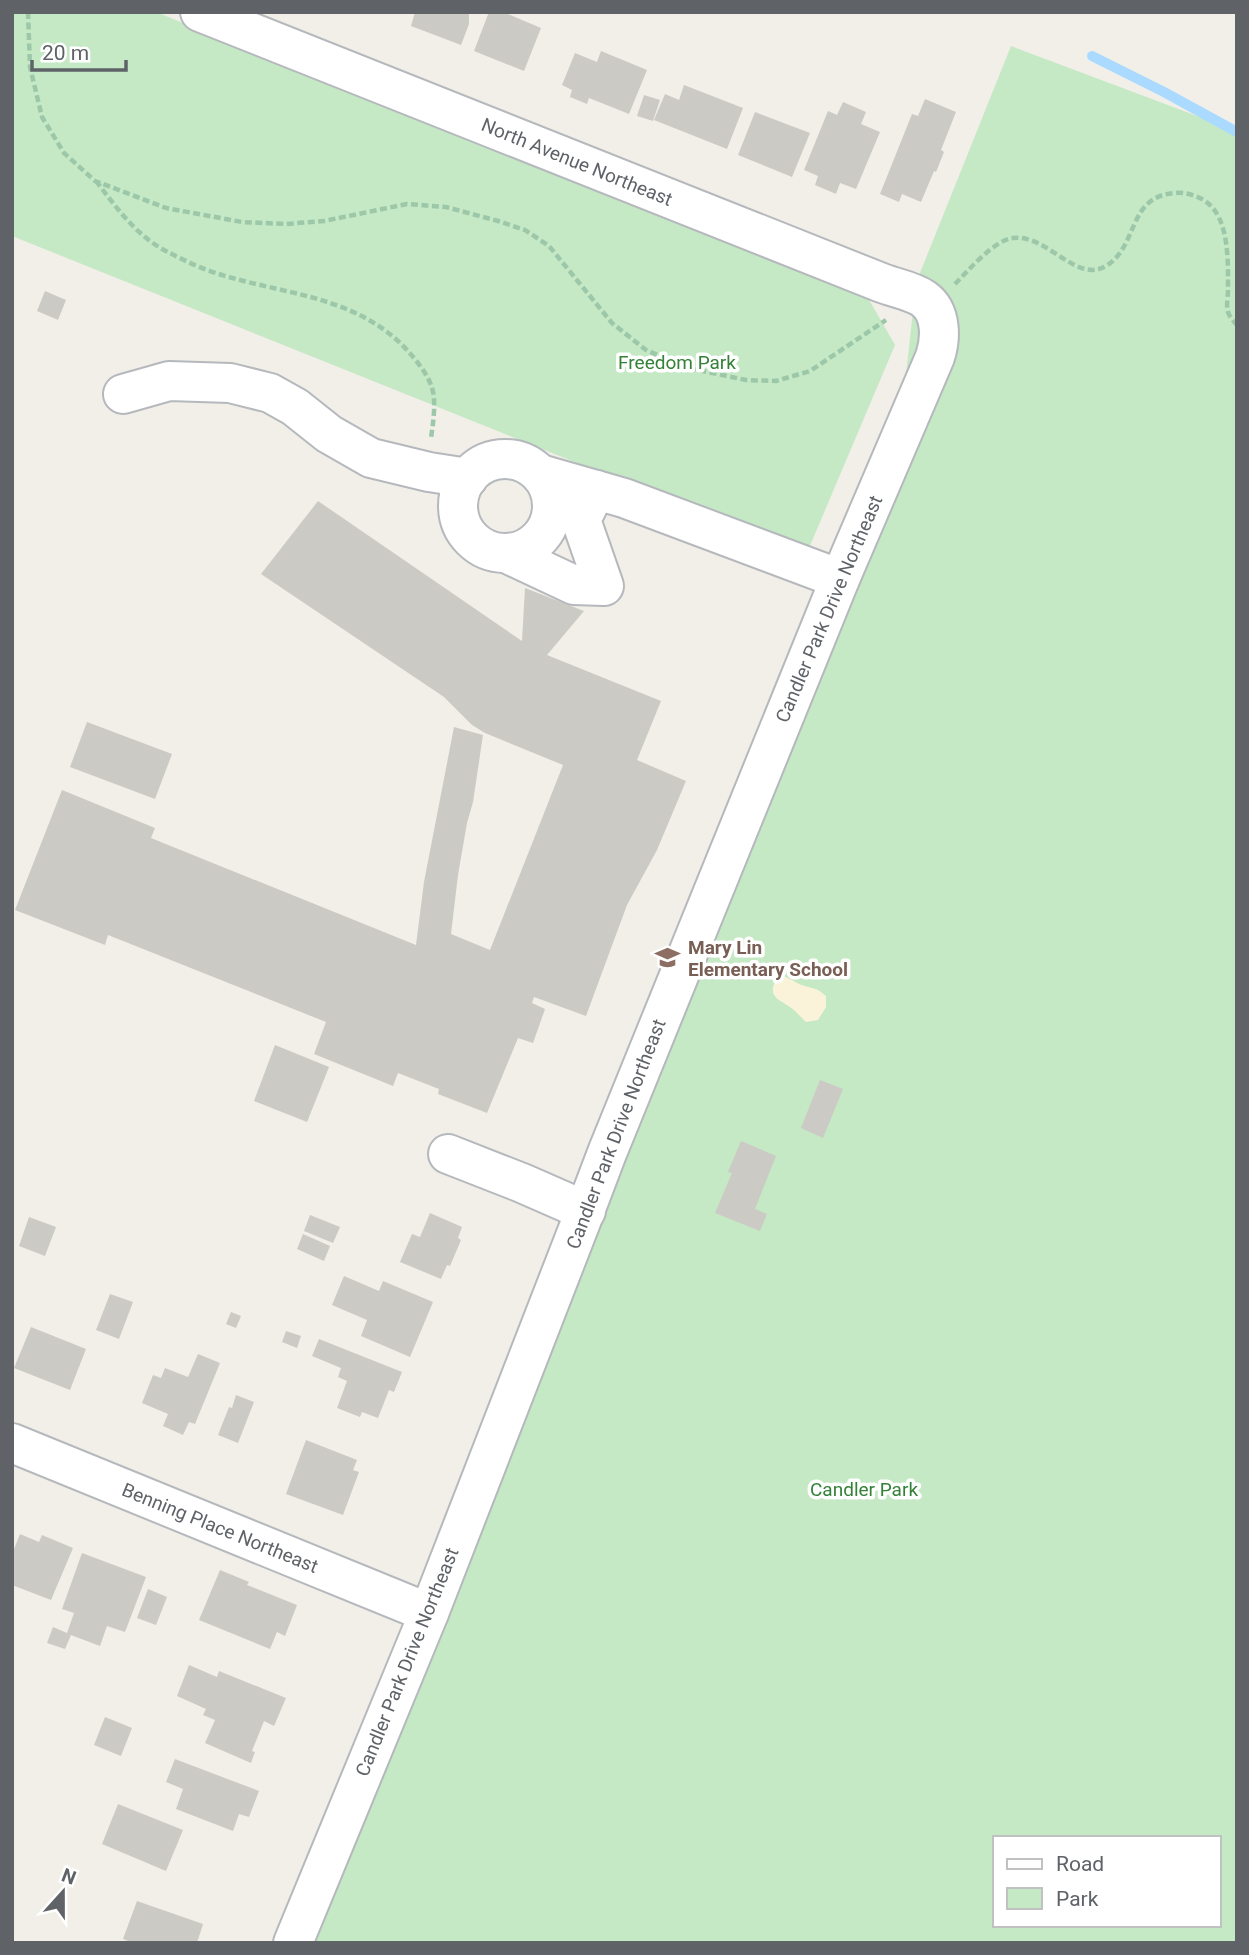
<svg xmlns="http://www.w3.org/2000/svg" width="1249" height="1955" font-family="Roboto,sans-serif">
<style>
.green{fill:#c5e8c5;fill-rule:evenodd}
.sand{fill:#fbf3d9}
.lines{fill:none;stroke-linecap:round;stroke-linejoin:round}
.stream{stroke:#aadaff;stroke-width:10}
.building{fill:#cccac5}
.minor-casing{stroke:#b5b8bc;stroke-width:42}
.path{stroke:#9cc7a9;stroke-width:4.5;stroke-dasharray:7 3.5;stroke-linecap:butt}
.minor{stroke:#fff;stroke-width:38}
.labels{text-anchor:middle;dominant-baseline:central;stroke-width:7;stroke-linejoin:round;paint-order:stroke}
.street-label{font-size:19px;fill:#5f6368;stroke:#fff}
.park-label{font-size:19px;fill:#348238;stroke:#fff}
.education-label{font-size:19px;font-weight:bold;fill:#785e54;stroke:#fff;text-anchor:start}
</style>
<rect width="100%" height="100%" fill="#f1efe8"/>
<g class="green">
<polygon points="12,12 156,12 868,298 895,345 806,555 12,236"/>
<path d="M1011,46L1237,131V1943H281L905,384L916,283ZM995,1838H1219V1925H995Z"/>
</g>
<path class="sand" d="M778,975C789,976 794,983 805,986C815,989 817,988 826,996V1007L818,1020L806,1022C802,1018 798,1014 794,1010C779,998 765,999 778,975Z"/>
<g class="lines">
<polyline class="stream" points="1092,56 1164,92 1237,132"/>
</g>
<g class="building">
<polygon points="415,12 469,12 469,24 461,45 411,26"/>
<polygon points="489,12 503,12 541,28 524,71 474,51"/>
<polygon points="601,51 647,70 629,114 589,98 587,104 570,97 572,90 562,85 575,53 597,62"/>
<polygon points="684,85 743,108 727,149 654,120 665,94 679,100"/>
<polygon points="644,95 660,100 653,121 637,116"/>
<polygon points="925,99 956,112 941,150 944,152 936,172 934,171 921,202 902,194 899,202 880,194 912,114 918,116"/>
<polygon points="843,102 866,112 861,124 880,132 856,189 840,183 836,194 815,185 818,176 804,170 828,111 837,115"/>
<polygon points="755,112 810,133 792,177 738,155"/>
<polygon points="45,291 66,300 58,320 37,311"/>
<polygon points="318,501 522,641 525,588 584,611 547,655 661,701 637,760 686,781 657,850 627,905 586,1016 534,997 532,1003 545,1009 533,1043 518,1038 487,1113 438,1094 439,1089 398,1073 393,1086 314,1054 326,1022 108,935 105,945 15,910 62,790 155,828 151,838 416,945 424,882 454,727 483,735 473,802 467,823 458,875 451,934 490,950 563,765 485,733 472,725 444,697 261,574"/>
<polygon points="87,722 172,754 155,799 70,767"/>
<polygon points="275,1045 329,1067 307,1122 254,1101"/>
<polygon points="820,1080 843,1089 823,1138 801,1128"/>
<polygon points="741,1141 776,1156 755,1209 767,1214 760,1231 715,1213 732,1173 728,1172"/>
<polygon points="430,1213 462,1227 458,1238 461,1240 450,1266 447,1265 441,1279 400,1262 412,1234 420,1237"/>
<polygon points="310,1215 340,1227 333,1243 304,1231"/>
<polygon points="29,1217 56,1227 45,1256 19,1246"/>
<polygon points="303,1234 330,1246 324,1261 297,1249"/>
<polygon points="344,1276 379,1291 383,1281 433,1302 410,1357 361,1336 367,1320 332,1305"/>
<polygon points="110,1294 133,1302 119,1339 96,1330"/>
<polygon points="231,1312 241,1316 236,1328 226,1324"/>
<polygon points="31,1327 86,1349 70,1390 14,1368"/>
<polygon points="286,1331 301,1336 297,1348 282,1342"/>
<polygon points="319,1339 402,1372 394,1392 389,1390 378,1418 362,1412 360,1417 337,1408 347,1381 338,1377 341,1368 312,1356"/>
<polygon points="198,1354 220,1363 195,1424 189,1422 183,1435 163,1426 168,1414 142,1403 153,1375 161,1378 165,1368 188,1377"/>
<polygon points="236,1395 254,1402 238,1443 218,1435 229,1407 232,1408"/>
<polygon points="306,1440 357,1460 353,1470 359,1472 343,1515 286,1494"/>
<polygon points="20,1534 39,1542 42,1535 73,1548 51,1600 12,1585 12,1554"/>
<polygon points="82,1553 146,1577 125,1632 107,1626 100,1646 71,1635 65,1649 47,1643 53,1627 67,1633 74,1613 62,1609"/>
<polygon points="220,1570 249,1582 247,1585 297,1605 285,1636 277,1632 270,1649 199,1620"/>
<polygon points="148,1589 167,1597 156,1625 137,1618"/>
<polygon points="189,1665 217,1677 219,1671 286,1698 274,1726 264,1721 252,1751 255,1752 251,1763 205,1743 215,1720 203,1715 206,1709 177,1696"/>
<polygon points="105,1717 132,1728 121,1756 94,1745"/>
<polygon points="175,1759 259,1791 249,1817 239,1814 233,1831 176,1809 183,1789 166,1782"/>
<polygon points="118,1804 183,1830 166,1871 102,1844"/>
<polygon points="137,1901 203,1924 197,1943 133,1943 123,1939"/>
</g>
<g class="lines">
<defs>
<g id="minor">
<path d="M200,12L882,283C895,288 913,291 924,299C942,312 941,339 935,357L840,579L607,1153L582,1219L429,1613L293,1943"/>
<polyline points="123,394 169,381 230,383 270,393 295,407 329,434 371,458 429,472 468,478"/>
<circle cx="505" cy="506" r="47"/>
<polyline points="540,474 624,498 840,579"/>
<polyline points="508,554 574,585 604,586 581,520 596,490"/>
<polyline points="448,1154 522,1183 586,1211"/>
<polyline points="12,1443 429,1613"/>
</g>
</defs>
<use href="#minor" class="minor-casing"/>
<g class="path">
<polyline points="28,12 30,67 42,117 64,153 95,181 166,208 242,222 286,224 324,221 407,204 446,207 498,221 525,230 549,246 612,323 646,350 688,368 746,380 776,381 810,371 886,320"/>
<path d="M96,181C116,207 137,237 168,252C180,258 193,265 207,270C276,295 353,292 407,350C416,360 426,372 431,385C437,399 433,424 431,438"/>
<path d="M955,284C968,271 994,240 1013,238C1048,234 1076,284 1106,266C1139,246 1127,196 1175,193C1185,192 1196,195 1205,201C1230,217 1228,264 1228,290C1228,297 1226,306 1228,312C1229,316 1234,322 1237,325"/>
</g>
<use href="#minor" class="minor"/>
</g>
<defs>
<symbol id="school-bare" viewBox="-9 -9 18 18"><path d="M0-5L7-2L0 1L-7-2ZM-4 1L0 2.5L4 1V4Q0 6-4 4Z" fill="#8d6e63" stroke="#fff" stroke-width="2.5" paint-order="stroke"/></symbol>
</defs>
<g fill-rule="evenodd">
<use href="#school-bare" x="650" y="940" width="35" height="35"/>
</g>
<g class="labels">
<g class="street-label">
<text transform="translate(577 162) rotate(22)">North Avenue Northeast</text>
<text transform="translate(829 609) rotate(-67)">Candler Park Drive Northeast</text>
<text transform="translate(616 1134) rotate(-69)">Candler Park Drive Northeast</text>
<text transform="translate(220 1528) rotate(22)">Benning Place Northeast</text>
<text transform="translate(407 1662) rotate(-68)">Candler Park Drive Northeast</text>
</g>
<g class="park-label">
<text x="677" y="362">Freedom Park</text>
<text x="864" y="1489">Candler Park</text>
</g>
<g class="education-label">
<text x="688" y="947">Mary Lin<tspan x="688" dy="22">Elementary School</tspan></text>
</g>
</g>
<rect width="1249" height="1955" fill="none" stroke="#5f6368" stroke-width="28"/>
<rect x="993" y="1836" width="228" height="91" fill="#ffffff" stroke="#bfc1c3" stroke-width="2"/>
<rect x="1007" y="1859" width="35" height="10" fill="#ffffff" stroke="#bfc1c3" stroke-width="2"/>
<text x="1056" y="1871" font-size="21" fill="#5f6368">Road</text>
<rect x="1007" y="1888" width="35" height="21" fill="#c5e8c5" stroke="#bfc1c3" stroke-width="2"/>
<text x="1056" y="1906" font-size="21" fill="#5f6368">Park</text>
<g transform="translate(63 1892) rotate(21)" stroke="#ffffff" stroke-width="5" paint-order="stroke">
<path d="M0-5L12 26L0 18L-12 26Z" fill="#5f6368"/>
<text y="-10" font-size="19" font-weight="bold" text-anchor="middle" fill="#5f6368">N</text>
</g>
<path d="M32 60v10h94v-10" fill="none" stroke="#5f6368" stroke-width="3.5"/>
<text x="42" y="60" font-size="21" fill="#5f6368" stroke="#ffffff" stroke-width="5" paint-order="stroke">20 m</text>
</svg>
